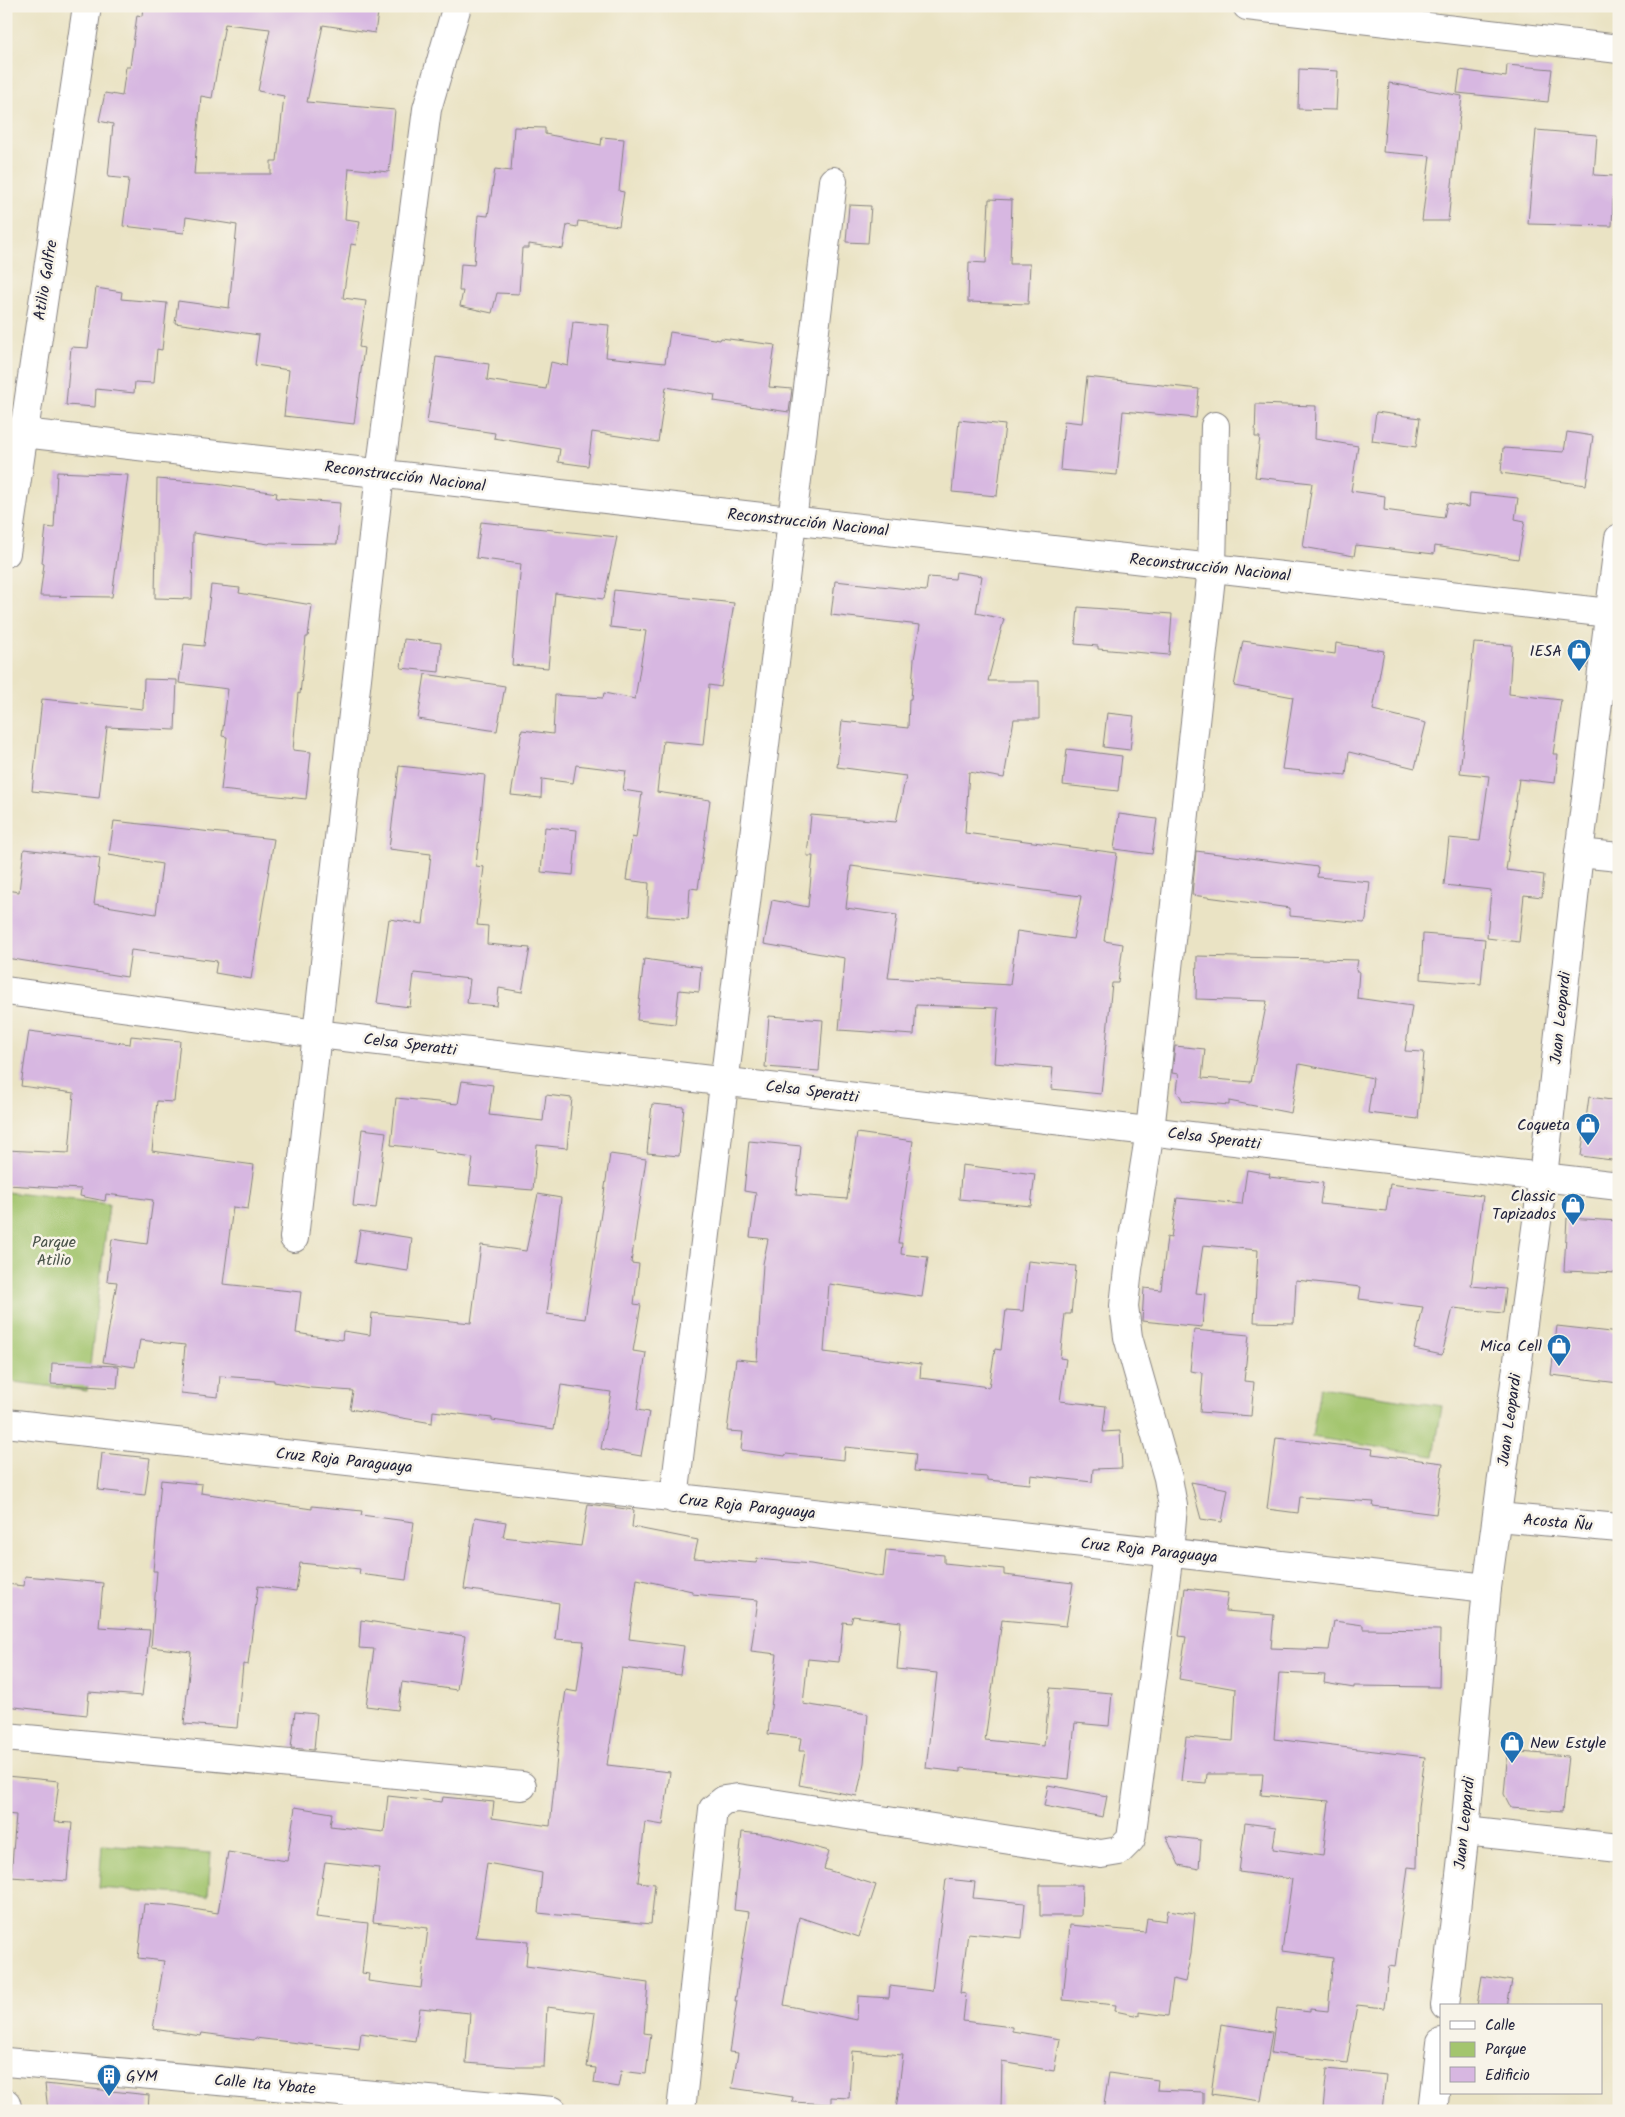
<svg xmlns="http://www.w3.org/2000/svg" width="1625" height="2117" font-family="Kalam,sans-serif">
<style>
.green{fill:#a3c56e;stroke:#627454}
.building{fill:#d7b7e1;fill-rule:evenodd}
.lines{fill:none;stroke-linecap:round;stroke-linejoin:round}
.minor-casing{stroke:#868280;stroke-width:30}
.major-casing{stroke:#868280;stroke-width:30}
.minor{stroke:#fff;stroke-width:28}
.major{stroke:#fff;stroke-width:28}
.labels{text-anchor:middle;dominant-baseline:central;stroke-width:5;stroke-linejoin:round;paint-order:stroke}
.street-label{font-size:16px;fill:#22223b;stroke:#f7f3e8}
.poi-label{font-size:16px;fill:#22223b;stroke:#f7f3e8;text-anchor:end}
.park-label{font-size:16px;fill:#49534a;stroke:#f7f3e8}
</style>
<rect width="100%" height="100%" fill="#f7f3e8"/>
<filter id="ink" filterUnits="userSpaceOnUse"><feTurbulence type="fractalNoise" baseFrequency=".02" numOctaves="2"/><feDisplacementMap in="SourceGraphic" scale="10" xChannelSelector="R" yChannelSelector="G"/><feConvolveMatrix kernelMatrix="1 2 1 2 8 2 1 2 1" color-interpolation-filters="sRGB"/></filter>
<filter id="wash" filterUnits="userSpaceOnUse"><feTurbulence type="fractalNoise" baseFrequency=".0096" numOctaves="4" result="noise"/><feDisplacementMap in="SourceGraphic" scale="20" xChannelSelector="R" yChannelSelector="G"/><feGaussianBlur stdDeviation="1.12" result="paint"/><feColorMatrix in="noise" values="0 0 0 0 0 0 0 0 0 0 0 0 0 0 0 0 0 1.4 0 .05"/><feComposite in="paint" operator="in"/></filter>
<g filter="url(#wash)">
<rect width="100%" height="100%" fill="#eae3c4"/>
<g class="green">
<polygon points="6,1192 109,1204 87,1391 6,1381"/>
<polygon points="1320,1387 1442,1406 1434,1456 1312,1437"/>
<polygon points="102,1845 211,1853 208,1896 99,1888"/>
</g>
<g id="blocks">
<g class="building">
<path d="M143,6H379L375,33L323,25L307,102L395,110L389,172L349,168L345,219L360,221L356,245L351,244L343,298L366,301L359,347L364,348L354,424L284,416L289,370L255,365L259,335L175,323L178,301L229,308L237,225L186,217L184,233L123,226L129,179L108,177L113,124L99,121L105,93L122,96L126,67H130L137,15L142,16ZM225,24L270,29L258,91L284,96L277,161H271V174H194L201,96L212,98Z"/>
<polygon points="1507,65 1552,69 1548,102 1457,93 1460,70 1506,77"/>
<polygon points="1299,69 1338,71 1336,110 1298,109"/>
<polygon points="1389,83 1462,96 1448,221 1422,221 1430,156 1383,152"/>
<polygon points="514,127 545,128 545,134 601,145 602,137 624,139 619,191 624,192 619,226 578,221 577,227 567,225 563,249 529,244 529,248 522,248 519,294 497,293 492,313 460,306 463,291 459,291 461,264 474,265 478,215 488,216 495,169 511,171"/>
<polygon points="1536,130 1597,135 1594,175 1614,176 1612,226 1528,224"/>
<polygon points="989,199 1012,200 1010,264 1030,264 1028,304 968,302 969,262 986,263"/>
<polygon points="849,205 871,206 868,243 846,242"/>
<polygon points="96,288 122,292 121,299 167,303 162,350 157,349 154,383 135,382 134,393 96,389 95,407 66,405 71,347 88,348"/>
<polygon points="573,322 609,325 606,357 665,363 670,332 720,340 721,338 775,345 769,387 792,389 789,412 714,401 715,395 666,387 658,442 592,432 588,466 558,462 560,449 494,438 495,433 427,423 436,357 489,364 487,380 546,389 551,362 568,366"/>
<polygon points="1087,377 1199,389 1196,418 1123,411 1117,475 1060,470 1064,421 1082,423"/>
<polygon points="1256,404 1316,406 1315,439 1358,446 1351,491 1385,496 1384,510 1444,518 1447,503 1469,507 1470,493 1518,498 1515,519 1525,521 1518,559 1435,546 1434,554 1356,545 1354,556 1303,547 1312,483 1255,477 1260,437 1255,437"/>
<polygon points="1376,412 1420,418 1416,447 1372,441"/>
<polygon points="959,420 1005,425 997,496 952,492"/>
<polygon points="1567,432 1593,436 1586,485 1501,473 1503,448 1564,452"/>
<polygon points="57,472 128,475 112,597 40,596 44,564 42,563 46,527 54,528"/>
<polygon points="157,479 209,483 277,493 276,498 340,503 337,544 270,543 269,544 193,533 192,599 155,598"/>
<polygon points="481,522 617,537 604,599 555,593 548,668 512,665 521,564 476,558"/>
<path d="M956,572L982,576L976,613L1004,619L988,681H1039V719H1014L1004,778L969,772L965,833L1117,853L1104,941L1123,944L1118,983H1112L1101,1094L1051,1089L1053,1068L994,1063L998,1008L916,1005L914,1035L839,1030L845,958L764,944L772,900L808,907L813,856H807L811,815L896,822L906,776L837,767L842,721L908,728L909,699H911L914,659L920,625L831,615L835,581L926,591L928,577L955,579ZM851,866L1081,896L1073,939L1017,931L1010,985L888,978L897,915L846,908Z"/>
<polygon points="211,585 240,588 239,593 312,605 308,637 306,637 300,694 298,693 293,750 311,752 306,799 221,790 227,737 222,736 228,689 179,683 184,644 204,646"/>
<polygon points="614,590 734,603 721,687 709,685 703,745 663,741 657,792 710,800 698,889 690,888 688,919 647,916 649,883 626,880 632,837 636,838 642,793 623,790 626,771 576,765 573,783 542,779 541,798 511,795 522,730 553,734 555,695 603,698 604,693 635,699 646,631 610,627"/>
<polygon points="1078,607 1172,614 1169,655 1098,649 1098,646 1075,644"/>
<polygon points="404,639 441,643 439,672 401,668"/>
<polygon points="1243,641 1335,654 1336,643 1384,651 1373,710 1426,723 1415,768 1349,752 1346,775 1282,769 1293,697 1234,686"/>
<polygon points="1474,643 1512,645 1509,694 1561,700 1553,754 1558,754 1555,783 1519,779 1506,870 1544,875 1542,897 1524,895 1519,942 1487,938 1491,890 1444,885 1449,838 1480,841 1489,776 1460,773"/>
<polygon points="425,674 505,686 497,731 418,719"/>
<polygon points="144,679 177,680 175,730 107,727 99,798 32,791 42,699 143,709"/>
<polygon points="1107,713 1134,716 1130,750 1103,747"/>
<polygon points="1067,749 1122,756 1118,791 1063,785"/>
<polygon points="399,766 485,775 476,866 484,867 477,925 488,926 487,944 530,948 522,992 499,988 497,1006 467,1003 470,979 414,973 410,1007 377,1003 389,919 423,924 431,854 389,849"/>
<polygon points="1119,814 1157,819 1152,854 1114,849"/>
<polygon points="114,821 274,839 251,979 215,973 217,961 131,950 127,977 6,958 6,890 19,892 24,849 100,858 94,904 156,914 162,864 109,855"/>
<polygon points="545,827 577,830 573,875 541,872"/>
<polygon points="1196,851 1318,867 1317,877 1370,882 1366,920 1364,923 1290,916 1290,908 1192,895"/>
<polygon points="1423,934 1485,939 1481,984 1421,979"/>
<polygon points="1197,956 1358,960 1356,971 1359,971 1357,998 1412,1006 1405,1051 1424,1052 1418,1119 1368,1113 1373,1078 1299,1064 1291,1113 1229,1101 1229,1105 1183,1101 1177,1091 1179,1074 1172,1073 1175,1046 1205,1049 1202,1078 1251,1082 1267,1001 1196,999"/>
<polygon points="644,959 701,967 699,992 679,990 675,1024 637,1020"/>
<polygon points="769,1016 823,1020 819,1071 765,1067"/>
<polygon points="29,1031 130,1044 131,1036 180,1041 174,1102 157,1101 152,1151 254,1165 248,1209 233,1207 223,1284 301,1292 296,1333 342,1340 343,1331 370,1335 372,1313 471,1323 481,1245 526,1251 538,1194 561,1198 547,1314 585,1319 610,1154 646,1159 631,1263 639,1264 634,1304 641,1305 633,1351 646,1353 637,1410 649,1412 641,1456 601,1449 611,1392 561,1385 554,1429 492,1420 492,1418 433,1411 432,1423 350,1409 353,1391 311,1388 274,1382 274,1380 220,1376 218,1397 181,1393 185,1345 140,1340 135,1367 103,1362 117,1282 107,1281 112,1239 147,1244 153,1200 106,1194 105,1201 80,1196 81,1189 6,1185 6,1150 69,1153 74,1093 21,1086"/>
<polygon points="462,1081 493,1085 489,1115 543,1121 546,1095 572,1098 567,1148 537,1145 533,1190 469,1185 473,1158 434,1152 434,1150 391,1145 396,1098 458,1104"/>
<polygon points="1589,1097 1619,1101 1619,1161 1581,1156"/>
<polygon points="652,1104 684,1107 679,1156 647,1153"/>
<polygon points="362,1129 386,1132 376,1208 353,1206"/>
<polygon points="857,1133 913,1141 898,1243 902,1243 901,1254 928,1257 922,1297 829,1284 824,1352 921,1364 920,1378 989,1387 995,1349 1001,1350 1006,1310 1023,1311 1028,1261 1076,1266 1071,1314 1065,1314 1060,1358 1066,1359 1060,1401 1106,1406 1103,1432 1120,1431 1122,1468 1093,1469 1092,1482 1031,1475 1030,1484 987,1480 987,1477 914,1471 916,1454 845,1447 844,1460 786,1454 785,1456 741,1450 743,1432 727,1431 736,1359 757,1361 763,1264 768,1239 750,1237 756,1193 744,1191 749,1141 801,1146 796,1195 847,1199"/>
<polygon points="962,1165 1035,1174 1031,1206 959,1199"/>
<polygon points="1247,1170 1270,1174 1269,1177 1323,1183 1320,1204 1386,1211 1390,1184 1483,1196 1471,1286 1506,1289 1503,1313 1453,1308 1442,1355 1414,1349 1423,1307 1359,1299 1361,1287 1296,1280 1294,1323 1254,1322 1258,1250 1203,1245 1196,1293 1205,1294 1202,1327 1142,1321 1144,1288 1161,1290 1167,1237 1171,1238 1177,1198 1242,1204"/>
<polygon points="1567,1218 1619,1221 1619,1273 1564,1271"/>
<polygon points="360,1230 412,1238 408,1271 355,1263"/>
<polygon points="1557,1326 1619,1333 1619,1383 1551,1375"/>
<polygon points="1194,1330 1249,1335 1244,1381 1254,1382 1251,1416 1200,1412 1203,1373 1190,1371"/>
<polygon points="52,1363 119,1366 117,1388 51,1384"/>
<polygon points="1276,1438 1373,1449 1372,1454 1443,1463 1436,1514 1373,1506 1374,1502 1300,1497 1298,1513 1267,1509"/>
<polygon points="102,1453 150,1458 145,1495 98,1490"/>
<polygon points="161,1480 202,1484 201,1493 312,1509 312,1506 362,1511 361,1515 414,1522 406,1580 359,1574 360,1569 300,1563 296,1591 258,1586 248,1665 243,1664 237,1728 184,1724 191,1652 151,1647 157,1571 153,1571"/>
<polygon points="1191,1482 1228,1489 1222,1522 1201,1519"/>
<path d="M588,1504L634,1510L632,1527L698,1540L694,1558L756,1563L757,1559L811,1564L883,1577L886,1550L944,1555V1563L1004,1569V1575L1073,1583L1066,1626L1002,1620L985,1740L1044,1746L1050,1688L1112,1693L1109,1726L1075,1723L1069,1779L961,1768V1772L926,1768L937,1673L897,1669L901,1622L853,1616L851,1623L843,1622L839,1662L808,1659L803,1704L868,1714L864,1763L857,1796L799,1785L805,1751H799L801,1738L768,1734L777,1654L751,1651L758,1600L692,1594V1591L637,1579L629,1639L684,1646L680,1675L622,1668L607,1765L670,1772L663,1825L645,1822L638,1882L655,1884L651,1924L538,1913L542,1873L487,1863L476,1937L528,1941L526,1966L648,1983L644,2033L651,2034L646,2074L621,2071L618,2087L594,2083L596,2068L587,2067L595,2013L547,2007L544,2067H517L466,2063L470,2013L420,2008L415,2041L361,2033L359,2050L255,2038L254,2040L202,2033L201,2036L153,2029L164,1961L138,1958L144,1904L174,1906L218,1913L228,1852L287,1861L295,1807L332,1813L330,1826L384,1832L388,1796L442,1802L443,1797L494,1802L492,1818L550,1826L559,1738L566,1690L577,1692L584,1641L555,1639L559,1603L464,1589L475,1517L506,1522L503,1537L581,1546ZM325,1862L379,1868L373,1922L428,1928L421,1988L368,1981L369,1974L362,1973L368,1923L316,1917Z"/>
<polygon points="25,1576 103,1583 99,1627 150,1630 142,1696 89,1692 87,1715 6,1706 6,1584 24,1586"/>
<polygon points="1185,1588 1228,1593 1225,1611 1274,1615 1271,1648 1329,1650 1334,1621 1363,1625 1363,1629 1440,1630 1439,1687 1354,1686 1354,1688 1324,1683 1325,1675 1279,1673 1274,1739 1425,1757 1418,1807 1417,1868 1408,1867 1395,1967 1389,1966 1384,2008 1357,2005 1347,2063 1271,2053 1277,2008 1310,2012 1310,2009 1328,2011 1333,1958 1282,1951 1292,1879 1239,1872 1245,1823 1276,1827 1273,1849 1323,1856 1329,1801 1261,1795 1263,1774 1207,1774 1206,1783 1181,1781 1186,1737 1233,1741 1236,1689 1179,1679 1186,1637 1179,1636"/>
<polygon points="361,1620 465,1636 457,1690 402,1682 398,1710 366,1706 374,1649 359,1648"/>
<polygon points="295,1712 317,1714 314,1750 291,1748"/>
<polygon points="1508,1751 1568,1756 1562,1812 1511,1808 1504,1794"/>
<polygon points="6,1776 59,1781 54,1822 72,1823 67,1881 11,1877 16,1815 6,1814"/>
<polygon points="1048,1785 1107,1796 1103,1817 1044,1806"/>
<polygon points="742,1832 769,1835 829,1851 824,1869 876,1885 859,1937 799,1917 784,2005 857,2020 858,1996 889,1998 890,1986 932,1991 946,1879 975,1882 973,1898 1025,1903 1022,1938 968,1933 960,1993 966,1994 963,2021 1012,2027 1012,2031 1060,2039 1054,2071 1002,2062 1001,2111 896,2110 903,2055 852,2051 849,2098 831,2097 831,2104 792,2102 793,2097 732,2088 738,2053 729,2052 737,2001 735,2001 749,1912 734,1910"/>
<polygon points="1166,1836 1201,1840 1199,1869 1179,1865"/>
<polygon points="1040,1885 1082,1885 1081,1916 1040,1916"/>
<polygon points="1168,1910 1195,1914 1191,1954 1185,1982 1173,1979 1168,2016 1139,2012 1139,2016 1115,2011 1116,2005 1063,2000 1070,1925 1145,1932 1147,1918 1166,1921"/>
<polygon points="1482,1976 1512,1981 1507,2006 1477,2006"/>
<polygon points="1221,2024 1272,2032 1261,2101 1211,2094"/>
<polygon points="1327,2069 1386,2075 1382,2111 1323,2108"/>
<polygon points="1109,2073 1158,2080 1157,2090 1203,2092 1203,2111 1103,2111"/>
<polygon points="45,2084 149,2095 148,2111 48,2111"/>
</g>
</g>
</g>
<g filter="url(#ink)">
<use href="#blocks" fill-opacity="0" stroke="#868280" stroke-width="1"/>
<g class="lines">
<defs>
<g id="minor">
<polyline points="1247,6 1619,49"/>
<polyline points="6,431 1609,613"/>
<polyline points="6,553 87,6"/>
<polyline points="1579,853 1619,857"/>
<polyline points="6,991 317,1034 1619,1186"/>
<polyline points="294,1238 380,474 427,109 457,6"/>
<polyline points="6,1423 1487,1588"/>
<polyline points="674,1499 833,181"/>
<polyline points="1497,1517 1619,1528"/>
<polyline points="6,1737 522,1786"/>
<polyline points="1465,1831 1619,1848"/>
<polyline points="6,2062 553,2111"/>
<polyline points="6,2103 8,2111"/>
<polyline points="681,2111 713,1809 724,1800 738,1798 1101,1854 1119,1851 1131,1839 1169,1553 1173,1506 1168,1478 1128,1337 1124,1306 1128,1269 1150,1131 1212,568 1215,426"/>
</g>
<g id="major">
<polyline points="1445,2006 1465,1831 1487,1588 1543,1177 1579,853 1619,538"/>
<polyline points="1433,2111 1441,2042"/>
</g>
</defs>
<use href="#minor" class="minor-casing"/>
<use href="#major" class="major-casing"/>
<use href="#minor" class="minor"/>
<use href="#major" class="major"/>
</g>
</g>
<defs>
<symbol id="shop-pin" viewBox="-11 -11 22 30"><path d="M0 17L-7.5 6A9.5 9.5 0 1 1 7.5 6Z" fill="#1f6fb2" stroke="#f7f3e8"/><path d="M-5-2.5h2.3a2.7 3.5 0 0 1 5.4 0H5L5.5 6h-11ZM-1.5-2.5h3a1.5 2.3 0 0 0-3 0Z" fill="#fff"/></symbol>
<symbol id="building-pin" viewBox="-11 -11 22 30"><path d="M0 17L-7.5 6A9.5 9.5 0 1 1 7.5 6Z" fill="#1f6fb2" stroke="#f7f3e8"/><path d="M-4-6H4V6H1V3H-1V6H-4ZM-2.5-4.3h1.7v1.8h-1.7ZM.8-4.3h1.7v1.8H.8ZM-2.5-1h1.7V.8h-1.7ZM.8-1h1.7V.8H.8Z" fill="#fff"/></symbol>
</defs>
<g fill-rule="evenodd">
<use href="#shop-pin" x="1565" y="637" width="28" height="38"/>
<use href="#shop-pin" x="1574" y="1111" width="28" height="38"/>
<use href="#shop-pin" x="1559" y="1191" width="28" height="38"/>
<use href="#shop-pin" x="1545" y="1332" width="28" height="38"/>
<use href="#shop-pin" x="1498" y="1729" width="28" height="38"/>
<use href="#building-pin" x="95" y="2062" width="28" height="38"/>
</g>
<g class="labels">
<g class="street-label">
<text transform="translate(46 280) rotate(-81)">Atilio Galfre</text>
<text transform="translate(405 477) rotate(7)">Reconstrucción Nacional</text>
<text transform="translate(808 523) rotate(6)">Reconstrucción Nacional</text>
<text transform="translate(1210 568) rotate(6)">Reconstrucción Nacional</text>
<text transform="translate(1561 1018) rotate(-84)">Juan Leopardi</text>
<text transform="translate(410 1045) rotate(7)">Celsa Speratti</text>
<text transform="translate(812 1092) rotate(7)">Celsa Speratti</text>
<text transform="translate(1214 1139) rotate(7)">Celsa Speratti</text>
<text transform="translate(1510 1420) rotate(-82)">Juan Leopardi</text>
<text transform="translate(344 1461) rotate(6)">Cruz Roja Paraguaya</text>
<text transform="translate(747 1507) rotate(6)">Cruz Roja Paraguaya</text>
<text transform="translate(1558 1523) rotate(5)">Acosta Ñu</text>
<text transform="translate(1149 1551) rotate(6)">Cruz Roja Paraguaya</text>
<text transform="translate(1465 1823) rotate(-84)">Juan Leopardi</text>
<text transform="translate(265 2085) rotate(5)">Calle Ita Ybate</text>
</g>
<g class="poi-label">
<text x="1562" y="651">IESA</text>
<text x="1570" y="1125">Coqueta</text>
<text x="1556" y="1196">Classic<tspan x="1556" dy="18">Tapizados</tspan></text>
<text x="1542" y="1346">Mica Cell</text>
<text x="1530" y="1743" text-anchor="start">New Estyle</text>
<text x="126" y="2076" text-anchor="start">GYM</text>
</g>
<g class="park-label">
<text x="54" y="1242">Parque<tspan x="54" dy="18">Atilio</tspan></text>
</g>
</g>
<rect width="1625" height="2117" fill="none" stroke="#f7f3e8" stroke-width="25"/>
<rect x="1440" y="2004" width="162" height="90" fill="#f7f3e8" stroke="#a29fa3"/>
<rect x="1450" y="2021" width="25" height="8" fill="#ffffff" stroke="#a29fa3"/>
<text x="1485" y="2030" font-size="15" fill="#22223b">Calle</text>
<rect x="1450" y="2042" width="25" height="15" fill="#a3c56e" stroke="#a29fa3"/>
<text x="1485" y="2054" font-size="15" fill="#22223b">Parque</text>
<rect x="1450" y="2067" width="25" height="15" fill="#d7b7e1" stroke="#a29fa3"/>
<text x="1485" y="2080" font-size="15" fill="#22223b">Edificio</text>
</svg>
